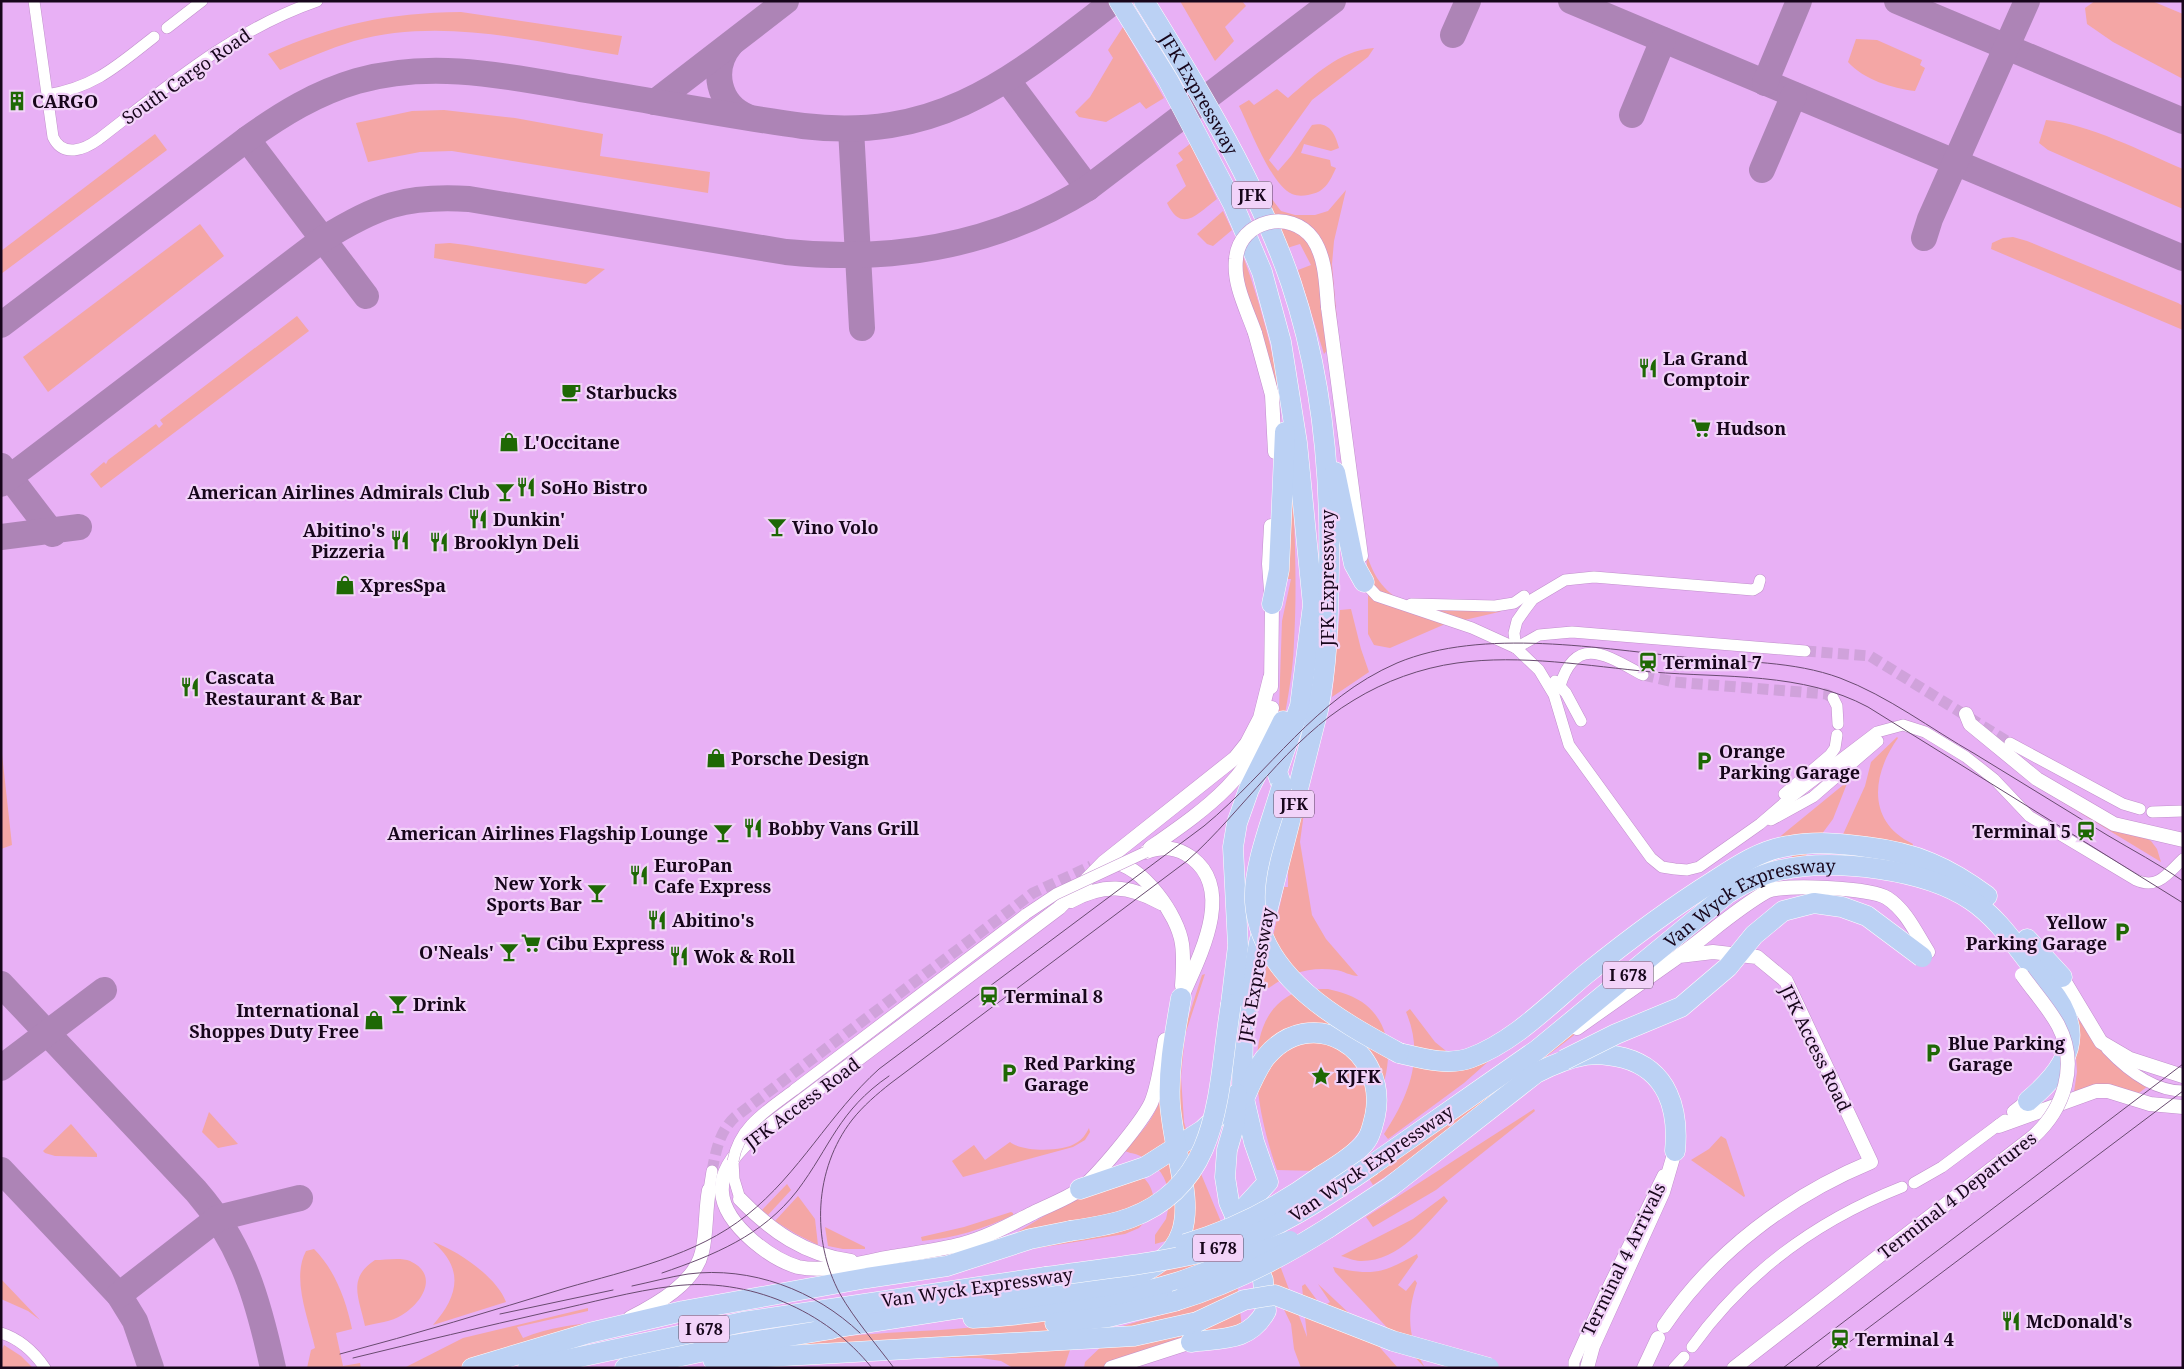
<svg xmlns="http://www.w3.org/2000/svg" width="2184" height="1369" font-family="'Noto Serif',serif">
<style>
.built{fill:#e8b0f5}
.green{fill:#f4a6a5}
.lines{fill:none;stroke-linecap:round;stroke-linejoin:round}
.taxiway{stroke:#ad84b6;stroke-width:26}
.minor-tunnel{stroke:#d0a2db;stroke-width:11;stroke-dasharray:11 5.5;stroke-linecap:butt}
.minor-casing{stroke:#c18fcc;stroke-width:12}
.tertiary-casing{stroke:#c18fcc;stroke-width:15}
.motorway-casing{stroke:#fff;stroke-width:21}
.minor{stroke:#fff;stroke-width:11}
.tertiary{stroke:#fff;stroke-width:14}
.motorway{stroke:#bbd1f4;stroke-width:20}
.tram{stroke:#694b70;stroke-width:1}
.minor-bridge-casing{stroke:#c18fcc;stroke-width:12;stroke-linecap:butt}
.tertiary-bridge-casing{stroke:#c18fcc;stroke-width:15;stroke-linecap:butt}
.motorway-bridge-casing{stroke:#fff;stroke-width:21;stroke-linecap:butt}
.minor-bridge{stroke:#fff;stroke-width:11}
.tertiary-bridge{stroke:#fff;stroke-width:14}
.motorway-bridge{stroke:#bbd1f4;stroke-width:20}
.labels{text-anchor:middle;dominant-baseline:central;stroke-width:4.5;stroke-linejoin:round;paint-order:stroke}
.shield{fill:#f2d3f9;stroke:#59445e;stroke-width:1}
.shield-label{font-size:16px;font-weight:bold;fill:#17061b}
.street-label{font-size:18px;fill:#17061b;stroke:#f2d3f9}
.poi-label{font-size:18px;font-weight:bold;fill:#17061b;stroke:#f2d3f9;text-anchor:start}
</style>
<rect width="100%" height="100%" fill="#f1bdfd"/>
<rect class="built" x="1" y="1" width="2182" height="1367"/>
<g class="green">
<polygon points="1180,1 1242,1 1246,6 1225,27 1234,41 1215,61"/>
<polygon points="2095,1 2152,1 2183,14 2183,79 2113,42 2087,24 2085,8"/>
<path d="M461,12L622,36L618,55C532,41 441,17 354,41C329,49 304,59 280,70L268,54C335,24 387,13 461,12Z"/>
<polygon points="1123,27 1164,98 1146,109 1140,102 1106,122 1079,117 1075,112 1090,97 1113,58 1108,50"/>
<path d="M1856,39L1877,40L1922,60L1920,65L1925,68L1915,91C1892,88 1864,80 1848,62Z"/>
<path d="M1374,48L1368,57L1312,100L1269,160L1278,171L1291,156L1312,125C1329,121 1335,133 1339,148L1331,151L1304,144L1301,153L1330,160L1331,166L1336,168C1329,183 1325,192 1308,195C1302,196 1297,196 1292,194C1271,185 1250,128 1239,106L1249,100L1254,105L1277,89L1288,98C1314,76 1338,51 1374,48Z"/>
<polygon points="444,110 515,118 603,134 600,156 710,172 708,193 452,151 420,152 368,162 356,123 412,111"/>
<path d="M2046,120C2089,124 2143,152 2183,169V209L2048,150L2039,143Z"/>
<polygon points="155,134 167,150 1,274 1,251"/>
<path d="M1190,144L1217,199C1197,214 1182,234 1167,203L1186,186L1176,165L1183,160L1178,153Z"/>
<polygon points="1346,190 1334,241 1332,264 1341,365 1329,348 1324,354 1298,270 1311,265 1300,244 1287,248 1264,195 1268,194 1281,211 1295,215 1315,215 1328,211"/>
<polygon points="1223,211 1232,230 1213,246 1207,244 1197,234"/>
<polygon points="200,224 224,256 48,392 23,357"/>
<path d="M1236,237C1255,286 1269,334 1279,386H1276L1251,336L1229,271L1230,251Z"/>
<polygon points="2013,237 2027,241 2178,303 2183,306 2183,330 1991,249 1992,243 2003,238"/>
<polygon points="450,243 466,245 605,269 586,284 434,258 435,244"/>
<polygon points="297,316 309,331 101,488 90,474 104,462 106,464 108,460 156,424 159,428 163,424 160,420"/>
<path d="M1293,489C1295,540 1297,591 1294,642C1293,677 1285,712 1279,747L1264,754L1279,708L1282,621L1291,579H1285Z"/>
<path d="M1365,547C1370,569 1380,589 1401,600C1412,606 1490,606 1509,607L1499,612L1443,625L1390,648L1374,645L1368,634V575Z"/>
<polygon points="1351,609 1361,649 1369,672 1332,697 1340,610"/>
<path d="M1897,737L1898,738C1872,774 1866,822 1913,844L1912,848L1840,841L1865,786L1871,762Z"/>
<polygon points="1,745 12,845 1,849"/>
<path d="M1307,776H1309L1300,842L1312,915L1326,939L1358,976C1351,976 1343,971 1336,970C1311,966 1288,973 1269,988L1262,986L1284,887H1288V871Z"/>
<polygon points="2042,776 2151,841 2157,849 2161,862 2029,782"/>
<polygon points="1848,781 1833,819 1804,858 1794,859 1790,854 1765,849"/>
<polygon points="1727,912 1641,984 1420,1153 1373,1185 1368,1177"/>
<polygon points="1205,974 1185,1035 1181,1077 1184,1122 1194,1157 1234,1253 1242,1329 1124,1368 1084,1368 1085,1362 1123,1326 1174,1311 1123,1292 1162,1272 1173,1263 1194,1223 1195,1198 1180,1122 1177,1078 1183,1034 1202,975"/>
<path d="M1328,989C1341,992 1355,996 1366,1005C1409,1041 1381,1109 1350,1143C1340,1153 1329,1162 1318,1171L1277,1170C1261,1124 1236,1029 1287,997C1299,989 1314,989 1328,989Z"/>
<path d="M1410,1009L1435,1042L1451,1055L1490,1058V1060L1464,1083L1388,1139L1384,1134C1409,1096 1425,1056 1406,1012Z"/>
<polygon points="2073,1012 2098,1046 2148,1086 2135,1096 2074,1092 2077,1072"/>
<path d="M1161,1097L1177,1181L1168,1189C1164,1173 1154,1161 1138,1155C1133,1153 1127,1153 1124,1150C1141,1134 1154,1119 1161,1097Z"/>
<polygon points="1534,1109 1535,1111 1436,1190 1373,1227 1366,1217"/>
<polygon points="209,1112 238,1144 218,1148 202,1132"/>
<polygon points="71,1124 97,1154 97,1157 55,1156 45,1153 43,1151"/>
<path d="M1089,1128L1090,1132L1085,1140L1073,1147L963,1177L952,1161L974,1145L985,1160L1010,1142C1022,1152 1063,1152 1076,1143C1082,1140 1086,1134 1089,1128Z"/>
<polygon points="1721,1136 1726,1139 1745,1196 1744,1197 1691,1160 1709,1149"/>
<path d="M1120,1166C1139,1173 1151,1178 1154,1200L1133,1212L1016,1233L1044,1216L1112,1167Z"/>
<polygon points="787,1184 791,1190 768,1215 762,1210"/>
<polygon points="1180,1194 1173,1239 1155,1244 1155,1235 1166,1219 1169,1205"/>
<polygon points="798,1196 815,1219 818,1245 796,1234 775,1221"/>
<path d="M1444,1196L1448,1201C1424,1226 1399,1262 1360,1261C1354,1261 1346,1257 1341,1256L1413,1219Z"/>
<path d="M1011,1212L1013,1213V1215C984,1229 954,1238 922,1241L921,1237L964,1227Z"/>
<polygon points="1148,1218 1139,1228 1125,1234 1013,1252"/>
<polygon points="825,1227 865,1247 865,1249 843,1249 828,1246"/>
<path d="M433,1242C457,1250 497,1277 506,1302L433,1325C458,1297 465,1269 433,1242Z"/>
<path d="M314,1249C335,1270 346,1300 352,1329L336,1333L343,1366L360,1363L361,1368H307L311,1350L315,1348C309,1320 291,1279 306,1251Z"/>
<path d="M1417,1254L1418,1257L1398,1285L1406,1291L1415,1280L1417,1283C1406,1315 1408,1338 1425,1368L1335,1272L1333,1267C1372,1276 1382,1274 1417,1254Z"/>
<polygon points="1267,1257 1279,1263 1307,1337 1302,1286 1305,1284 1322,1307 1330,1302 1318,1284 1352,1316 1398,1368 1301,1368 1294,1349 1291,1324 1276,1293"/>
<path d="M375,1260C385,1260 401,1257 410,1261C440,1275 422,1303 402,1315C392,1322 376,1323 365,1326C359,1298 347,1278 375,1260Z"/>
<polygon points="1,1279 40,1320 28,1311 1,1299"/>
<path d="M588,1308V1311L517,1327L523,1338C549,1327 576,1324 604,1322L510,1355L460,1368H404L463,1338Z"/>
<path d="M1095,1313L1070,1350L1064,1368H1013L1001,1361L981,1358H943L780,1349C831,1334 887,1333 940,1330C992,1326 1043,1321 1095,1313Z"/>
<polygon points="4,1345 21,1356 33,1368 1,1368 1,1352"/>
</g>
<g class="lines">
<g class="taxiway">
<polyline points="1571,1 2183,258"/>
<polyline points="1897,1 2183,121"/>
<polyline points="1453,35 1468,1"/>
<path d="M731,44C710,69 718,105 748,117"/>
<polyline points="1008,81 1088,188"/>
<polyline points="1765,83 1799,1"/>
<polyline points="655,102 786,1"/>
<polyline points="1632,115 1663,40"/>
<polyline points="851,129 862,328"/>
<polyline points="247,139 366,296"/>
<polyline points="1762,170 1794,95"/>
<polyline points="1924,238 1930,219 2027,1"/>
<path d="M1,325L247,139C282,114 316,93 357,81C434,59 510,77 586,90C658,102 730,116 803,126C941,142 1012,79 1114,1"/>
<polyline points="1,466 53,534"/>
<path d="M1,484L323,239C376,206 405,195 469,199L786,252C894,263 996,246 1088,188L1333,1"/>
<polyline points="1,537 79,527"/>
<path d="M1,984L196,1191C243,1245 258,1300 273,1368"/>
<polyline points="1,1068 104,990"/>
<polyline points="1,1170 119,1295 135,1321 151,1368"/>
<polyline points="119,1295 218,1218 300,1198"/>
</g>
<g class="minor-tunnel">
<polyline points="1805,651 1870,656 2010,743"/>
<polyline points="1643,675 1674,682 1826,694 1833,698"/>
<path d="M712,1171C716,1151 719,1132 735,1117L1033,893L1091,866"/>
</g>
<defs>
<g id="minor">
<path d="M34,1L53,137C63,158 84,150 99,139C168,86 233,30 317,1"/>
<polyline points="167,28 202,1"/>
<path d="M47,95C95,87 117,66 154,37"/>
<path d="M1364,582L1377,596L1472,628L1516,648L1539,670L1554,695L1569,745L1651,858L1662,867L1675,869L1687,870L1699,867L1760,824L1790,798L1877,732L1903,725L1925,732L1966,757L1994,779L2029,816L2136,880C2158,890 2168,873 2183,859"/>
<polyline points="1411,604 1495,606 1514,603 1524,596"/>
<polyline points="1516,648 1514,633 1517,621 1524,611 1533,599 1565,580 1594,577 1753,590 1758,587 1760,580"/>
<polyline points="1516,648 1539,635 1572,632 1805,651"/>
<polyline points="1555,681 1566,693 1581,721"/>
<path d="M1560,686C1576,632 1609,657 1643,675"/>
<polyline points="1833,698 1837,706 1838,724"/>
<polyline points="2010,743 2123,804 2140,809"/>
<polyline points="1784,794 1830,755 1835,748 1837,735"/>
<polyline points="2152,812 2183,811"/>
<polyline points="1771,820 1813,797 1878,741"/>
<path d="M2107,1049C2126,1069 2153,1091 2183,1091"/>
<polyline points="794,1090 1026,914"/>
<polyline points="733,1161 734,1179 740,1199"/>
<polyline points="1914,1183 1942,1167 2005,1120"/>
<polyline points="709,1190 712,1171"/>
<path d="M1,1333C20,1339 34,1352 45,1368"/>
<path d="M1692,1347C1745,1273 1818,1220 1902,1187"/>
<polyline points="1574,1368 1574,1362 1603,1297 1663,1175"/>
<polyline points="1674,1368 1684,1357"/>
</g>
<g id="tertiary">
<polyline points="1328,307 1361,556"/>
<polyline points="1255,333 1272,395 1275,452"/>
<polyline points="1271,687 1272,604 1269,564 1271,526"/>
<polyline points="1966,714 1970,724 2037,779 2114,824 2183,840"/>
<path d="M1150,848C1203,811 1257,775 1272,708"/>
<path d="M1146,852C1164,846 1177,847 1192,858C1238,893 1194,966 1178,1006"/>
<path d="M1112,862C1143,866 1178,915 1182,944C1184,958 1183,972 1182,986"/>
<path d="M1071,901C1104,883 1128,885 1161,903"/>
<path d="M1680,955C1708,935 1736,909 1766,892C1782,883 1873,888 1887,898C1906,910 1916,933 1928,952"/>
<polyline points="2062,977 2101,1042 2130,1059 2183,1076"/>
<path d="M1577,1028L1679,956L1713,952L1757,957L1786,981L1871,1162C1789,1196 1714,1252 1664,1326"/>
<path d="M1165,1040C1161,1061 1159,1084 1151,1103C1142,1122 1096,1178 1079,1190C1066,1199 1049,1205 1035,1212C1011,1224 988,1237 962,1244C940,1250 915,1253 892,1257C863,1262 828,1273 798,1267C781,1262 766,1252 753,1241C714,1207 710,1176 750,1140L1059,908L1104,862L1235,758L1247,743L1260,718L1270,678"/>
<polyline points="2014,1112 2028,1101"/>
<polyline points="1999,1126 2096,1091 2108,1091 2150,1104 2183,1107"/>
<path d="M740,1199C771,1231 805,1255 851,1261"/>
<path d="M630,1318C657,1304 695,1283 702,1252C707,1232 705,1211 709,1190"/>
<polyline points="1111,1368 1191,1342"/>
<polyline points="1587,1368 1593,1346 1663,1192 1675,1151"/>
<polyline points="1644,1368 1658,1338"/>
<polyline points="1734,1368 2033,1137"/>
</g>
<g id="motorway">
<polyline points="1119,1 1168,80 1233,204 1262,272 1281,342 1297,443 1313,605 1300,706 1277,772 1282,786"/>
<path id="s1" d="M1144,1C1198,88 1258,186 1291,283C1321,372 1331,473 1329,567C1328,615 1328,662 1318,710L1259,943L1243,1031L1242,1090L1254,1142L1268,1182L1235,1218"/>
<polyline points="1335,472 1354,564 1364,582"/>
<polyline points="1272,604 1279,570 1285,432"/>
<polyline points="2027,939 2062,977"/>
<polyline points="1231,1004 1238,946 1233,847 1237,823 1249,789 1283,721"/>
<path d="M1399,1053C1421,1058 1448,1066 1470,1058C1514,1042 1550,1004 1586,974C1627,941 1669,909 1714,881C1737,866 1761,850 1788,846C1815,841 1840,843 1867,847C1916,853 1948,867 1987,896"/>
<path d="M1244,1099C1250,1085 1256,1070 1265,1058C1311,1001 1389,1049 1375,1116C1373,1124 1371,1135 1366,1141C1358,1153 1334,1168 1321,1176"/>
<path id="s2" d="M1372,1165L1537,1050L1728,893C1744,883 1761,874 1780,870C1834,858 1925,869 1971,900C1998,918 2015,945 2035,970C2045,984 2059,997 2065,1013C2081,1050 2054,1079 2028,1101"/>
<polyline points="1080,1189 1145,1167 1203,1130 1218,1116"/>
<path d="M1328,1228L1390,1187L1536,1073C1552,1065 1568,1058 1586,1055C1598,1053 1612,1055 1624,1058C1668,1070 1679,1110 1675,1151"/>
<path d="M973,1318C1044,1314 1113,1302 1182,1281"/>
<polyline points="1055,1323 1108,1317 1175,1301"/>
<path d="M819,1330L1110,1285C1223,1252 1177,1188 1170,1104C1168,1068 1175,1033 1181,998"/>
<path d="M1191,1342C1222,1338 1249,1342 1266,1311L1263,1280L1229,1202L1225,1177L1227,1150L1234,1126L1237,1094"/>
<polyline points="713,1360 1134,1336 1197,1322"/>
<polyline points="472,1368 589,1333 683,1311 867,1278 947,1266 1030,1239 1070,1231"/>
<polyline points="528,1368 743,1322 1046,1277"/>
<polyline points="625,1368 733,1345 832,1329"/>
</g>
</defs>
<use href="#minor" class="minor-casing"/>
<use href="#tertiary" class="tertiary-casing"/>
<use href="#motorway" class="motorway-casing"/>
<use href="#minor" class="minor"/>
<use href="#tertiary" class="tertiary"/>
<use href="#motorway" class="motorway"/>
<g class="tram">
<path d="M662,1273C714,1255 762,1236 797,1191C831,1146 838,1111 889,1076"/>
<path d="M632,1286C651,1282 669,1277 688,1274C751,1266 815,1290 860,1333"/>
<polyline points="500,1314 613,1290"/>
<path d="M340,1354C416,1334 491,1311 566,1288C628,1270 696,1256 747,1215C799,1174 830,1113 879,1069L1204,826C1271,771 1314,699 1397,663C1483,627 1601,649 1693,658C1741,662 1794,661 1840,678C1888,696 1931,729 1975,754C2019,781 2063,808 2107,835C2132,850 2159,864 2183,881"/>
<path d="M353,1358C418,1342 483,1327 548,1312C590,1303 632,1291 674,1286C748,1277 826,1310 872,1368"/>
<path d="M894,1368C876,1344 855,1320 840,1294C811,1240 814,1169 852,1120C863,1106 877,1094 891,1083L1187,861C1244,810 1287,740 1354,700C1385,681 1421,668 1457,663C1521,654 1588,666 1652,672C1724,678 1803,672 1868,707L2183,903"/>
<polyline points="1783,1368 2183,1064"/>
<polyline points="1815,1368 2183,1091"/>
</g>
<defs>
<g id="minor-bridge">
<polyline points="1026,914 1056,894 1146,852"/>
<path d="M733,1161C739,1126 768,1110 794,1090"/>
</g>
<g id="tertiary-bridge">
<path d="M1255,333C1247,310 1233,284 1236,259C1239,220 1291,208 1313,239C1326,258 1326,285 1328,307"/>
<path d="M2022,975C2034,992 2048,1007 2058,1025C2079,1065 2064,1109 2033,1137"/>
</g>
<g id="motorway-bridge">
<path d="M1282,786C1272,821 1253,866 1255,902C1260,978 1340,1021 1399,1053"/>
<polyline points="1564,1060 1616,1034 1681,1007 1728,967 1754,935 1783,911 1814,903 1842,907 1867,916 1922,957"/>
<path d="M1070,1231C1090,1228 1111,1225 1130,1218C1224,1183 1217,1086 1231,1004"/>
<path d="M1185,1244C1234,1230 1280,1206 1321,1176"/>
<path d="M1046,1277C1099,1269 1155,1264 1207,1251C1269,1235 1320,1201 1372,1165"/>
<polyline points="1182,1281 1290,1241"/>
<path d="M1175,1301C1231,1284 1279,1259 1328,1228"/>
<polyline points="1197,1322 1244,1300 1275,1295 1393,1341 1489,1368"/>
</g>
</defs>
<use href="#minor-bridge" class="minor-bridge-casing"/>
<use href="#tertiary-bridge" class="tertiary-bridge-casing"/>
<use href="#motorway-bridge" class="motorway-bridge-casing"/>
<use href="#minor-bridge" class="minor-bridge"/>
<use href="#tertiary-bridge" class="tertiary-bridge"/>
<use href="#motorway-bridge" class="motorway-bridge"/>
</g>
<defs>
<symbol id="building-bare" viewBox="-9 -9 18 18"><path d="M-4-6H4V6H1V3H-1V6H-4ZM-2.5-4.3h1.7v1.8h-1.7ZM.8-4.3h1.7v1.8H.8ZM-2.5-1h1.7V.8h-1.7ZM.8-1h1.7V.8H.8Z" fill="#1e6804" stroke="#f2d3f9" stroke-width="2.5" paint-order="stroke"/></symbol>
<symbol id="restaurant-bare" viewBox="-9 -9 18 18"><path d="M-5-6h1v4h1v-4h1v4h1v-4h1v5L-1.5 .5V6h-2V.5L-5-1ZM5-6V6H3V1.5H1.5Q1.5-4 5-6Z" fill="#1e6804" stroke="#f2d3f9" stroke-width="2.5" paint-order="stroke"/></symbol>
<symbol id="cafe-bare" viewBox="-9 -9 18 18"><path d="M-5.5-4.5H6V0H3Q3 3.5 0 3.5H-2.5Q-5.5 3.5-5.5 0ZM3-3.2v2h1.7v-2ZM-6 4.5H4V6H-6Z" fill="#1e6804" stroke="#f2d3f9" stroke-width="2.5" paint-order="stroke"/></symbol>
<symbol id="supermarket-bare" viewBox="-9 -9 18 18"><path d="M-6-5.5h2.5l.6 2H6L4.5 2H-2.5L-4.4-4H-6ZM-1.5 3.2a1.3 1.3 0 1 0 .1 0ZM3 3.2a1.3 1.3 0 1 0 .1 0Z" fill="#1e6804" stroke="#f2d3f9" stroke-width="2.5" paint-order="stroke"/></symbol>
<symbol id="shop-bare" viewBox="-9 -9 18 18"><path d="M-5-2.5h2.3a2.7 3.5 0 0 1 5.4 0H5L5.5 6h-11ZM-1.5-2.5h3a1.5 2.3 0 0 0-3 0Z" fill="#1e6804" stroke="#f2d3f9" stroke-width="2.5" paint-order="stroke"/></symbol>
<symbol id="bar-bare" viewBox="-9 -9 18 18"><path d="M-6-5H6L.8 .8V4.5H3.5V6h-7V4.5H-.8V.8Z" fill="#1e6804" stroke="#f2d3f9" stroke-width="2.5" paint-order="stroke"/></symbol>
<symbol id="station-bare" viewBox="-9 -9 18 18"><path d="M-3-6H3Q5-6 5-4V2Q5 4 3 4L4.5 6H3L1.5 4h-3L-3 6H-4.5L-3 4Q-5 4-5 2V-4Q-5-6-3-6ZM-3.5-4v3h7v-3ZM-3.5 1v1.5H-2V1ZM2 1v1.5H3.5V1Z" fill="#1e6804" stroke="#f2d3f9" stroke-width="2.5" paint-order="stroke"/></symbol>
<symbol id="parking-bare" viewBox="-9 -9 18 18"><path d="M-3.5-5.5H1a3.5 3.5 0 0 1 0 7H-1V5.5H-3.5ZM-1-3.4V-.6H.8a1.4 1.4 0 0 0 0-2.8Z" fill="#1e6804" stroke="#f2d3f9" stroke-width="2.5" paint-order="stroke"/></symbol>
<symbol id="sight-bare" viewBox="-9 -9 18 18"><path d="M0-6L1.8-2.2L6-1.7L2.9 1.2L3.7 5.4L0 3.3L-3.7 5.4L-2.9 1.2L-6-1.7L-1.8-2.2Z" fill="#1e6804" stroke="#f2d3f9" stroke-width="2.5" paint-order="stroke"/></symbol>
</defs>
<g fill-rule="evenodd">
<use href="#building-bare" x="3" y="87" width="28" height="28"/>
<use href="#restaurant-bare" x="1634" y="354" width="28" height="28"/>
<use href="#cafe-bare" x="557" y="378" width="28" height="28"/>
<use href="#supermarket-bare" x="1687" y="414" width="28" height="28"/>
<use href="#shop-bare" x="495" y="428" width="28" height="28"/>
<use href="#restaurant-bare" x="512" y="473" width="28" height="28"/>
<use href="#bar-bare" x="491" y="478" width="28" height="28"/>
<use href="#restaurant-bare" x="464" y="505" width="28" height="28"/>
<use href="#bar-bare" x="763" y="513" width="28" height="28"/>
<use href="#restaurant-bare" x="386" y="526" width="28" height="28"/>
<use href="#restaurant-bare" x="425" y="528" width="28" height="28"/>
<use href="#shop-bare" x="331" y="571" width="28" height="28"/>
<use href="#station-bare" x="1634" y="648" width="28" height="28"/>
<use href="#restaurant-bare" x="176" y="673" width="28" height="28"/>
<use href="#shop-bare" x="702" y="744" width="28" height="28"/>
<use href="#parking-bare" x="1690" y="747" width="28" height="28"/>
<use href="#restaurant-bare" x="739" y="814" width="28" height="28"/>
<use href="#station-bare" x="2072" y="817" width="28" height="28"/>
<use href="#bar-bare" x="709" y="819" width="28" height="28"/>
<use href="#restaurant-bare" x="625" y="861" width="28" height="28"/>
<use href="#bar-bare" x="583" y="879" width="28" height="28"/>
<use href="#restaurant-bare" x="643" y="906" width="28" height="28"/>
<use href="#parking-bare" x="2108" y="918" width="28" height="28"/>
<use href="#supermarket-bare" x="517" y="929" width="28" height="28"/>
<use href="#bar-bare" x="495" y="938" width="28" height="28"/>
<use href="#restaurant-bare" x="665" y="942" width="28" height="28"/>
<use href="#station-bare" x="975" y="982" width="28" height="28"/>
<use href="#bar-bare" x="384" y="990" width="28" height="28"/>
<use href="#shop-bare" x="360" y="1006" width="28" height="28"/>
<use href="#parking-bare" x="1919" y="1039" width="28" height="28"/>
<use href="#parking-bare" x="995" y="1059" width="28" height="28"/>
<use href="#sight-bare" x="1307" y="1062" width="28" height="28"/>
<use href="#restaurant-bare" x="1997" y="1307" width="28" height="28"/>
<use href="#station-bare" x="1826" y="1325" width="28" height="28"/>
</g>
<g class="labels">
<g class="shield">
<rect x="1232" y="181.5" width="40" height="27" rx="4"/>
<rect x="1274" y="790.5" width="40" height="27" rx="4"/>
<rect x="1603" y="961.5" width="50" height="27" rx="4"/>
<rect x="1193" y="1234.5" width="50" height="27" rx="4"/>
<rect x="679" y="1315.5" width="50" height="27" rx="4"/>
</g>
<g class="shield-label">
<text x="1252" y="195">JFK</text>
<text x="1294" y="804">JFK</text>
<text x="1628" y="975">I 678</text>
<text x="1218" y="1248">I 678</text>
<text x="704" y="1329">I 678</text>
</g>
<g class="street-label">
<text transform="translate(186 76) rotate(-35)">South Cargo Road</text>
<text stroke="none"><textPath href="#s1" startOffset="108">JFK Expressway</textPath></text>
<text transform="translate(1327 578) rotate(-90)">JFK Expressway</text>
<text stroke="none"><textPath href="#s2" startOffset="465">Van Wyck Expressway</textPath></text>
<text transform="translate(1256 975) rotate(-80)">JFK Expressway</text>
<text transform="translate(1816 1048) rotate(64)">JFK Access Road</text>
<text transform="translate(802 1103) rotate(-37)">JFK Access Road</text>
<text transform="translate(1371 1163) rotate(-34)">Van Wyck Expressway</text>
<text transform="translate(1957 1195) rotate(-38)">Terminal 4 Departures</text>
<text transform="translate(1623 1259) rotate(-64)">Terminal 4 Arrivals</text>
<text transform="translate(977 1287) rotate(-8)">Van Wyck Expressway</text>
</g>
<g class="poi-label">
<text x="32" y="101">CARGO</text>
<text x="1663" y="358">La Grand<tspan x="1663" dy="21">Comptoir</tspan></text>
<text x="586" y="392">Starbucks</text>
<text x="1716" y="428">Hudson</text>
<text x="524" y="442">L'Occitane</text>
<text x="541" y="487">SoHo Bistro</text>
<text x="490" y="492" text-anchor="end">American Airlines Admirals Club</text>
<text x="493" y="519">Dunkin'</text>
<text x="792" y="527">Vino Volo</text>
<text x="385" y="530" text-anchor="end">Abitino's<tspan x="385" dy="21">Pizzeria</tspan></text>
<text x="454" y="542">Brooklyn Deli</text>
<text x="360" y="585">XpresSpa</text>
<text x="1663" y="662">Terminal 7</text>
<text x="205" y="677">Cascata<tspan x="205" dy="21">Restaurant &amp; Bar</tspan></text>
<text x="1719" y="751">Orange<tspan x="1719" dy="21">Parking Garage</tspan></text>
<text x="731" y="758">Porsche Design</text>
<text x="768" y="828">Bobby Vans Grill</text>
<text x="2071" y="831" text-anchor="end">Terminal 5</text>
<text x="708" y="833" text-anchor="end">American Airlines Flagship Lounge</text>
<text x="654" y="865">EuroPan<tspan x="654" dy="21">Cafe Express</tspan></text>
<text x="582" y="883" text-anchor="end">New York<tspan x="582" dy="21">Sports Bar</tspan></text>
<text x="672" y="920">Abitino's</text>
<text x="2107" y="922" text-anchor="end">Yellow<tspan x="2107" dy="21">Parking Garage</tspan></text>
<text x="546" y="943">Cibu Express</text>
<text x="494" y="952" text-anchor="end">O'Neals'</text>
<text x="694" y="956">Wok &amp; Roll</text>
<text x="1004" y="996">Terminal 8</text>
<text x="413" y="1004">Drink</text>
<text x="359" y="1010" text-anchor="end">International<tspan x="359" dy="21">Shoppes Duty Free</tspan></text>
<text x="1948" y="1043">Blue Parking<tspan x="1948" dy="21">Garage</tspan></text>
<text x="1024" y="1063">Red Parking<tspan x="1024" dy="21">Garage</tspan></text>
<text x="1336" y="1076">KJFK</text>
<text x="2026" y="1321">McDonald's</text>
<text x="1855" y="1339">Terminal 4</text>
</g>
</g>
<rect width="2184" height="1369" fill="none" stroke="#17061b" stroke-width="5"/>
</svg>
